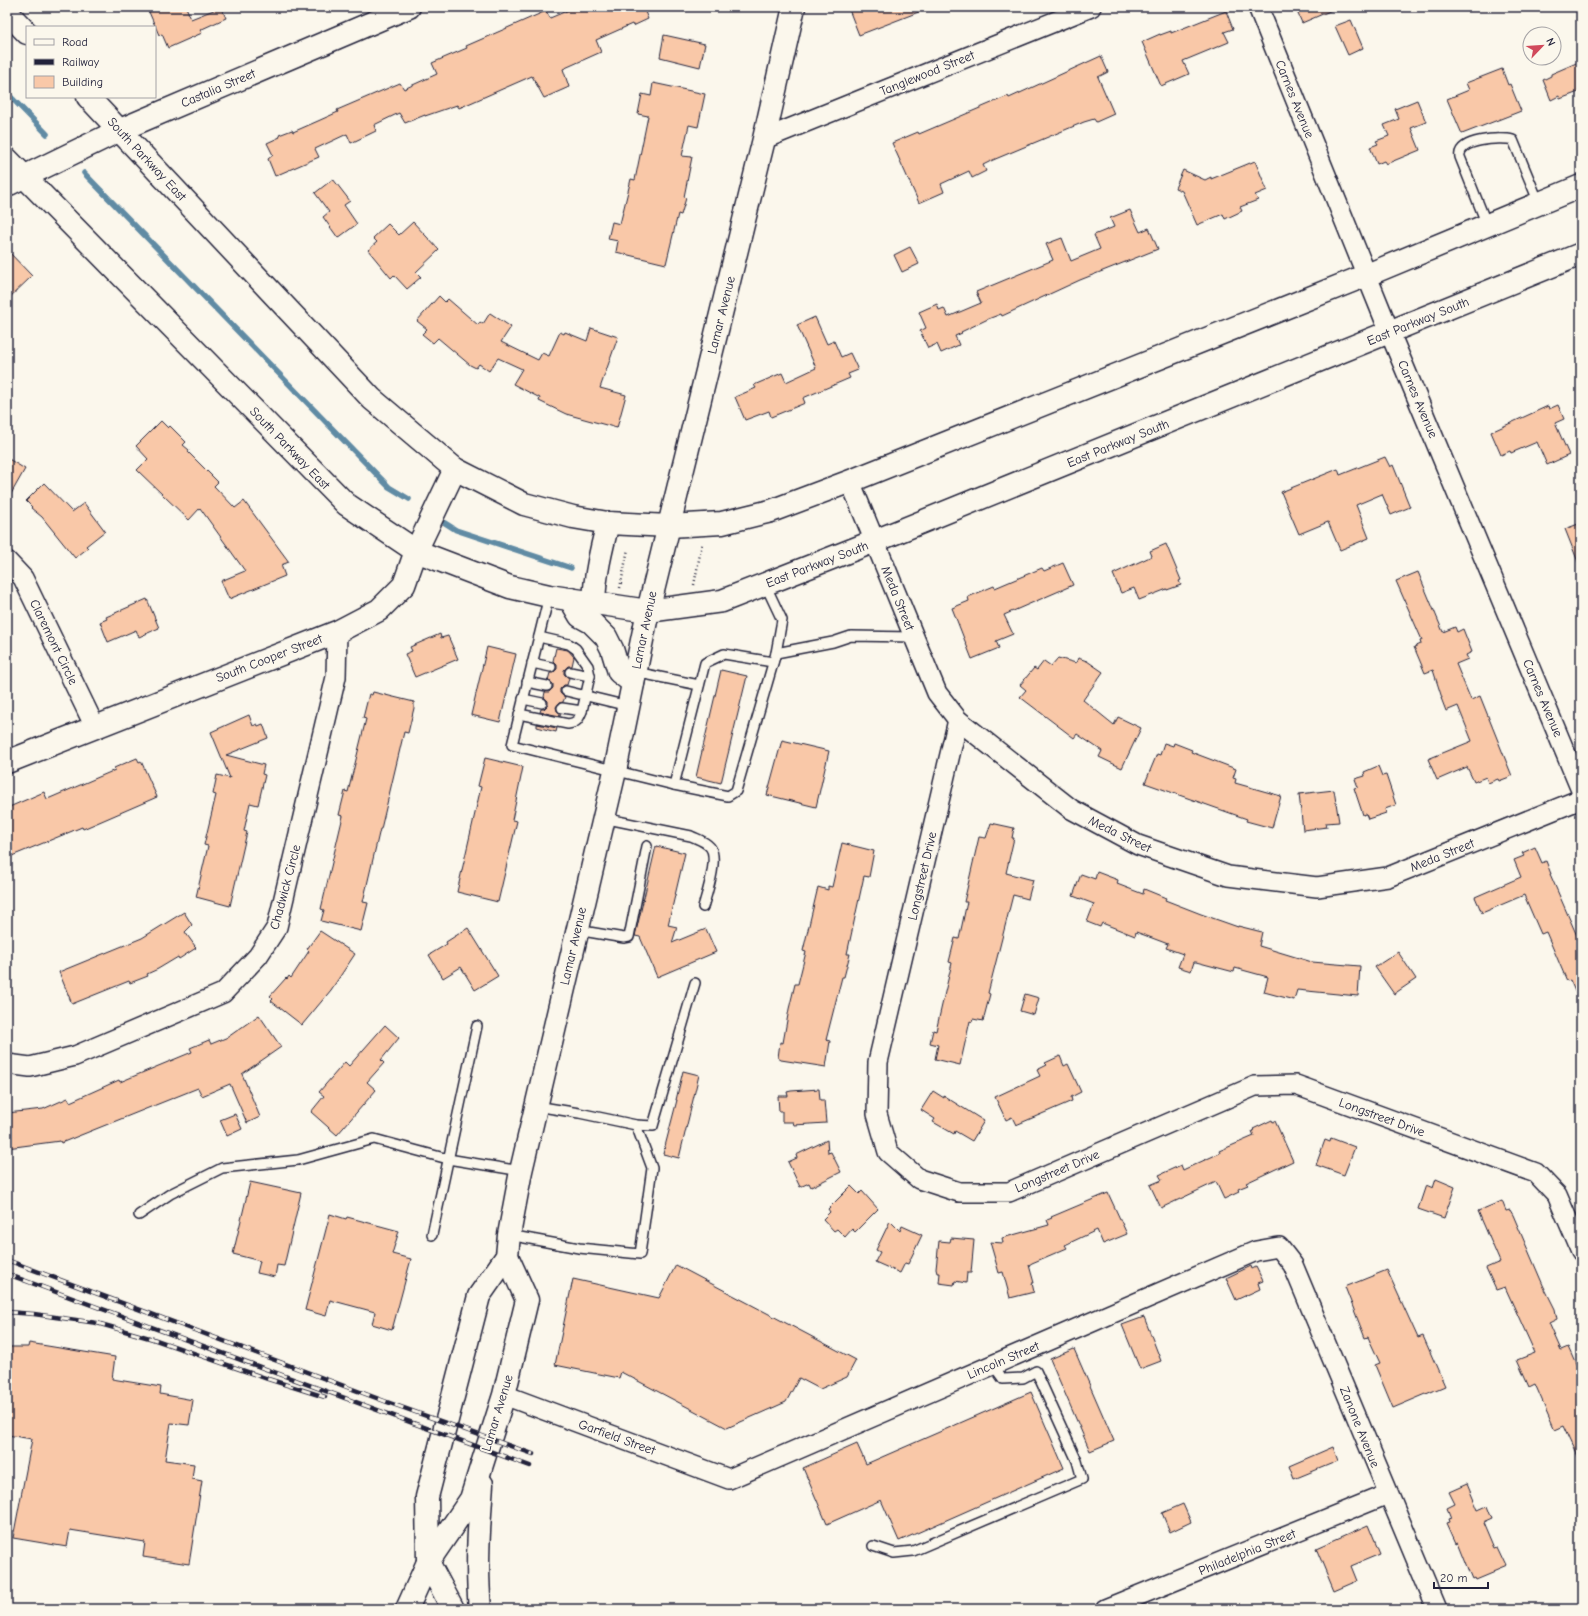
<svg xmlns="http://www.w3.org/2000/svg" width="1588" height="1616" font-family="'Comic Neue',sans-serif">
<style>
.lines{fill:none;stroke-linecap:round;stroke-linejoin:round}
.stream{stroke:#608ba4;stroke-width:5.5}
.building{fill:#f9c8a8;stroke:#22223b}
.service-casing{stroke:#22223b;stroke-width:12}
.minor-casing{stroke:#22223b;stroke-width:22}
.tertiary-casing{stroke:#22223b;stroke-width:25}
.secondary-casing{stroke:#22223b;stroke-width:25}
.primary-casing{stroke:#22223b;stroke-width:25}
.path{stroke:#22223b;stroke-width:2.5;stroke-dasharray:1 3;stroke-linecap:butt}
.service{stroke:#fbf7ec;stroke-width:9}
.minor{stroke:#fbf7ec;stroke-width:19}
.tertiary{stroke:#fbf7ec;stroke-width:22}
.secondary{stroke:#fbf7ec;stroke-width:22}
.primary{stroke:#fbf7ec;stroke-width:22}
.rail-casing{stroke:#22223b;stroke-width:4.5}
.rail{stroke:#fbf7ec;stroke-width:3;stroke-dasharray:9;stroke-linecap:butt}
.labels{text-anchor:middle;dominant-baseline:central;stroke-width:4;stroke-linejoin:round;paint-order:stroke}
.street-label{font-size:13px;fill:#22223b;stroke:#fbf7ec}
</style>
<rect width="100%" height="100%" fill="#fbf7ec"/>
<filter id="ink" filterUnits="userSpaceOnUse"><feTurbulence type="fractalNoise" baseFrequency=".025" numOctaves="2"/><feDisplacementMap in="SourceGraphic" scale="8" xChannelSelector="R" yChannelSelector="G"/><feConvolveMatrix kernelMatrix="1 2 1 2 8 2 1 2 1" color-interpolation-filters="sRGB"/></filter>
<g filter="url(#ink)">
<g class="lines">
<g class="stream">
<polyline points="7,93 47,134"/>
<polyline points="84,173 389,487 409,499"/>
<polyline points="445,523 456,530 571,568"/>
</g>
</g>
<g class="building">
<polygon points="149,7 186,7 191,19 221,7 226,18 200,30 202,33 168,48 162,34 159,35 149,12 150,11"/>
<polygon points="576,7 643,7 648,19 633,26 632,24 596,40 601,52 563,69 569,87 544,98 532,76 459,108 457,105 425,116 425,115 405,123 399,113 374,125 376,131 351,143 347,134 315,149 319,157 275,176 268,159 273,155 267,143 280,137 279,135 292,130 293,132 318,121 338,112 337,110 400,83 404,89 437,74 432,63 467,48 466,46 546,11 550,18"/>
<polygon points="848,7 929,7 929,8 859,35"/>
<polygon points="1295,7 1339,7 1302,23"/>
<polygon points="1226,11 1233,29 1224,32 1229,42 1183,61 1189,74 1161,86 1142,42 1160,34 1160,35 1171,31 1171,33"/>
<polygon points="1351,20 1363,48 1348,55 1335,26"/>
<polygon points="664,35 705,44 700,67 660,57"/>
<polygon points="1101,56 1108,72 1098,77 1114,114 1096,122 1094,119 1084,122 993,160 983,165 986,171 972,178 969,171 941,184 944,192 919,203 892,143 918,132 919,134 1008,96 1009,98"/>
<polygon points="1581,61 1581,91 1560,99 1559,96 1551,100 1543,80 1551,76 1551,74"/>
<polygon points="1502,69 1508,85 1510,84 1521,111 1462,134 1447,99 1469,90 1466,83"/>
<polygon points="653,83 705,94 698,127 689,125 682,156 692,157 684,197 686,198 681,215 678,214 666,264 616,252 618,241 608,239 612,222 620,224 631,179 635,180 648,116 638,114 642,94 651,96"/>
<polygon points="1417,100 1426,122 1411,128 1420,150 1386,164 1384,161 1377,164 1370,147 1378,144 1376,141 1389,136 1384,125 1399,119 1395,109"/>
<polygon points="1255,161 1267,190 1255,195 1258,200 1240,207 1242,211 1225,219 1223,214 1197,225 1182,191 1175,188 1183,170 1205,180 1211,177 1211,179"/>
<polygon points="333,179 350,201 344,205 357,224 338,238 323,217 329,212 315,193"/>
<polygon points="1130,210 1140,232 1149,228 1158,249 1080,280 1002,316 1001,314 988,319 961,332 962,333 955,336 959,345 941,353 937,344 928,348 920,331 926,328 919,312 937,304 939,310 944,308 948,317 981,303 976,292 1053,260 1046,244 1062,238 1071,261 1100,249 1094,235 1114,227 1110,218"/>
<polygon points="413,222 439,250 416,272 421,277 407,289 394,275 391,278 368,250 377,242 373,238 388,224 399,235"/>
<polygon points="910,247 919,264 902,272 894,255"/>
<polygon points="7,250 32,276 7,300"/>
<polygon points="439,296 445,302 448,299 478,325 480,322 483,324 490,313 511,327 501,342 538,360 542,353 549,356 560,332 564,334 565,332 587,341 591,328 618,337 600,388 626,395 617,428 566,414 539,401 540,398 513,384 522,369 498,358 489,371 479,364 476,368 470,365 438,338 433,343 422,334 427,329 417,321"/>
<polygon points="815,317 827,344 834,341 841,357 850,353 858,370 848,374 850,378 803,398 805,403 771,417 769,411 745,420 735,397 756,388 754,385 782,373 786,382 816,368 797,325"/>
<polygon points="1558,405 1564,419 1555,423 1569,455 1547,465 1537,442 1511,453 1510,451 1501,455 1491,432 1548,406 1549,409"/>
<polygon points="161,421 168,428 170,426 186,442 183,445 189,450 188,452 218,482 214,486 235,508 244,501 289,562 281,565 285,576 229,599 221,581 245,571 200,508 189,520 137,470 148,459 136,446"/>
<polygon points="1385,457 1390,467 1393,465 1410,507 1391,515 1382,494 1356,505 1369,538 1340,550 1328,522 1299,534 1281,492 1338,469 1340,475"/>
<polygon points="7,458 25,469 7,501"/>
<polygon points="44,483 72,512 84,503 105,531 86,546 88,548 75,558 42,517 31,508 32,507 26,501"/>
<polygon points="1581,523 1581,567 1580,567 1565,529"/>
<polygon points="1166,544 1181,580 1179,581 1181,585 1167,590 1167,589 1139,600 1134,588 1121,593 1113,574 1152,556 1150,551"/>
<polygon points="1063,563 1073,585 1004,615 1013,634 996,641 999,648 972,659 952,608 969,601 968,597 994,586 995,588 1042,568 1044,571"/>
<polygon points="1418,572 1443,632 1455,627 1457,632 1463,629 1472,652 1466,655 1468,659 1456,664 1471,700 1480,696 1512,776 1499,781 1498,779 1488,783 1486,777 1474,782 1467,767 1437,780 1428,759 1472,741 1458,706 1446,711 1441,698 1442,698 1433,670 1425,673 1414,647 1421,644 1420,641 1422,640 1396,581"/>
<polygon points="147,599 159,628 139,637 136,630 108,642 100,622 107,619 106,617"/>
<polygon points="440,634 441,638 448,636 458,659 415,677 405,654 412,651 410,647"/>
<polygon points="487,647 516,654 500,722 471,715"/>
<polygon points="556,648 568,650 574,657 572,666 568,666 564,670 564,674 569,678 567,685 564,685 560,689 560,693 565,697 563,702 559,703 556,707 557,711 561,714 560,716 540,712 541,709 544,709 548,705 548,701 544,697 545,692 549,692 553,688 553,684 548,680 550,673 553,673 557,669 557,665 553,661"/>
<polygon points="1058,658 1076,663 1078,658 1087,661 1103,672 1083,700 1114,725 1118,717 1141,728 1122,768 1099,757 1102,751 1077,734 1074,738 1020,697 1026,690 1020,685 1034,668 1037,670 1044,661 1051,666"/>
<polygon points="721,670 747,676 721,783 696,777"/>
<polygon points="373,692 414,702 414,708 408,733 404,732 381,829 380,829 363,902 368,903 361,931 321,921 324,910 321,909 343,816 339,815 345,791 348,792 366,719 363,718 369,694 372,695"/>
<polygon points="249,715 253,726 257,724 258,726 263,724 268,738 226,755 264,765 262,774 265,775 258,805 250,803 244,831 247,832 230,906 196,897 208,846 204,845 216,795 213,794 217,775 230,778 211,732"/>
<polygon points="537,724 557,728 556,732 537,727"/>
<polygon points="782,740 829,751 816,807 767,795"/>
<polygon points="1164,743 1173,746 1174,743 1192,750 1191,752 1236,769 1233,778 1236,779 1235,783 1281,796 1272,828 1246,821 1247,819 1145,783 1157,754 1160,755"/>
<polygon points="137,758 139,762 141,761 157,797 83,829 82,827 7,858 7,808 44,792 47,799 50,798 115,770 114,768"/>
<polygon points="485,758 523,767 512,820 517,821 498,902 457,892 481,787 478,786"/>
<polygon points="1378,766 1382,776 1386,775 1396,805 1385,809 1386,813 1368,819 1366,814 1363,815 1354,788 1358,787 1355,779 1365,776 1364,772"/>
<polygon points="1334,790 1339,822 1326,823 1327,827 1303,830 1299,794"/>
<polygon points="991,823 1014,828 1012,838 1014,838 1006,873 1033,880 1028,899 1013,895 988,993 990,994 983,1021 973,1019 972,1022 970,1021 960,1065 935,1059 938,1045 930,1043 933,1030 936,1031 945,992 952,963 949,962 955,938 959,939 967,902 964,902 979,837 986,838"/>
<polygon points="842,843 874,851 869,877 864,876 847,954 850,954 844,977 842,977 826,1040 830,1041 826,1067 781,1060 778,1058 780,1042 783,1043 789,1009 795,984 798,984 806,952 803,951 818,887 828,890 828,886 832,887"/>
<polygon points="656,846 685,853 668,925 677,927 672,943 706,929 716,952 657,977 640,937 635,936"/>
<polygon points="1535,847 1542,863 1546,861 1551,874 1550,874 1581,945 1581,1005 1570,980 1567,981 1546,932 1541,934 1524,895 1482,913 1475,897 1521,877 1514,860 1524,856 1522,853"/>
<polygon points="1097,872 1118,880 1117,884 1143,894 1144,889 1166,898 1165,900 1201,914 1238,927 1238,926 1262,932 1259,946 1312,962 1360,966 1358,996 1297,990 1294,1000 1264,992 1268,977 1235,968 1234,972 1196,962 1194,962 1191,971 1178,967 1183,954 1166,948 1168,944 1136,932 1135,936 1102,923 1100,927 1087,922 1094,904 1073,896 1081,874 1095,879"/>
<polygon points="184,912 192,925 185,932 195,946 194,946 196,948 179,959 178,957 158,969 147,974 148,976 130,983 129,981 72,1004 59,972 142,938"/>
<polygon points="468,928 498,976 475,990 461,967 443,978 429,955 447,944 446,942"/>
<polygon points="320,931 355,954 331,990 302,1025 271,1001 273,999 270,996 286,978 287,979 289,976 291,978 309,951 307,949"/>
<polygon points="1398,952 1416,979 1394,994 1375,967"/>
<polygon points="1025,994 1039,998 1034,1015 1020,1011"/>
<polygon points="259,1015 281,1047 242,1074 260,1117 247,1123 230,1084 202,1096 198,1088 61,1143 60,1141 7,1148 7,1113 43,1109 68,1098 70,1102 119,1080 120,1082 192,1052 190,1048 209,1040 211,1044 228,1037"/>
<polygon points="385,1025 399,1038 381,1060 384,1063 367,1082 376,1090 337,1135 311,1112 324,1096 319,1092 345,1062 349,1066"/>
<polygon points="1060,1056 1064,1066 1068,1064 1081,1092 1071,1097 1072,1101 1016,1125 1012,1117 1006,1120 995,1097 1040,1076 1037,1070 1047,1065 1045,1063"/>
<polygon points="683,1071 699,1075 679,1158 663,1154 677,1100 676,1100"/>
<polygon points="819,1089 820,1100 824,1100 826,1123 794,1125 793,1122 782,1122 782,1111 779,1111 778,1096 788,1096 787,1092 791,1091"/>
<polygon points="933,1091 944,1098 944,1096 984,1121 972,1141 955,1131 954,1134 933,1122 935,1119 921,1110"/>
<polygon points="235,1114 242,1129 227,1136 220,1120"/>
<polygon points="1272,1120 1273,1122 1275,1121 1293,1161 1246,1183 1248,1185 1238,1189 1239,1192 1224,1199 1216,1182 1161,1208 1150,1185 1162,1180 1159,1175 1181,1165 1183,1170 1185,1169 1220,1153 1219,1151 1254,1136 1252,1131 1254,1130 1253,1129"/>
<polygon points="1331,1138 1355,1147 1344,1175 1316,1165 1325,1140 1330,1142"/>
<polygon points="827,1140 828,1153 831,1152 841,1172 811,1187 809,1183 800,1187 788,1162 797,1158 796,1155"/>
<polygon points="1436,1179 1455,1187 1444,1218 1418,1209 1426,1185 1433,1188"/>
<polygon points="250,1182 301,1193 284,1266 277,1265 275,1277 257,1273 260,1261 233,1254"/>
<polygon points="851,1186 859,1194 862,1191 878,1209 855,1232 852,1229 845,1237 837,1229 834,1231 823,1219 830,1212 828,1209"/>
<polygon points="1108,1193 1127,1234 1103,1244 1097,1230 1065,1245 1067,1248 1032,1263 1029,1265 1034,1283 1032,1283 1034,1292 1010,1298 1003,1272 999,1273 990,1242 1003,1243 1002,1238 1049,1225 1047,1220 1052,1218 1051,1217"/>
<polygon points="1502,1201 1506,1211 1510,1210 1513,1215 1543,1285 1555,1309 1557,1319 1549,1323 1561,1350 1568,1347 1581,1376 1581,1463 1564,1426 1555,1430 1535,1384 1529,1387 1517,1360 1535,1353 1505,1287 1496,1290 1486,1268 1500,1262 1478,1211"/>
<polygon points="330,1214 346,1219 347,1217 399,1231 392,1254 411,1259 392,1330 372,1324 375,1312 330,1300 326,1316 305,1310"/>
<polygon points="890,1221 900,1231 902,1226 922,1235 908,1264 905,1263 900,1273 875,1262 880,1252 876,1250"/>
<polygon points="951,1238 974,1240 971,1273 967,1273 966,1283 955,1281 954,1285 939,1283 940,1273 937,1273 936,1269 939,1241 950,1242"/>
<polygon points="676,1265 856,1360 847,1377 820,1389 799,1378 786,1402 727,1428 621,1372 619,1378 555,1365 573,1279 659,1298"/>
<polygon points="1251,1266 1252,1269 1256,1267 1263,1281 1258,1283 1260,1289 1236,1300 1226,1278"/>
<polygon points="1387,1270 1418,1338 1423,1336 1445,1386 1393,1408 1375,1365 1380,1363 1368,1337 1365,1338 1345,1287"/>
<polygon points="1144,1317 1161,1361 1140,1369 1122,1325"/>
<polygon points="29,1343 115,1357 112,1379 161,1387 160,1394 193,1400 189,1425 171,1423 165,1460 194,1464 192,1479 202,1481 189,1564 143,1557 145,1542 70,1530 67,1547 13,1538 32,1439 7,1435 7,1347 28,1347"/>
<polygon points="1074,1349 1114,1441 1090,1451 1050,1359"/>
<polygon points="1031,1392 1064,1468 899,1541 881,1500 827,1524 803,1468 857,1444 866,1464"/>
<polygon points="1333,1447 1338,1461 1294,1479 1289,1466"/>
<polygon points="1467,1484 1478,1510 1487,1506 1492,1519 1483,1523 1494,1549 1497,1548 1506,1567 1475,1580 1474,1578 1472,1579 1469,1572 1457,1542 1455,1543 1446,1523 1449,1522 1448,1519 1451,1518 1447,1508 1455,1504 1449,1492"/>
<polygon points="1183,1504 1191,1522 1170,1532 1162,1513"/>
<polygon points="1368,1525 1380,1554 1351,1566 1357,1581 1334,1591 1316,1548"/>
</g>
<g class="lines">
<defs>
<g id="service">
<path d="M1487,225L1460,157C1456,139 1501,137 1513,140L1539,203"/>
<polyline points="549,596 512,745 674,785 728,796 736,791 776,653 782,620 765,584"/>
<polyline points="539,637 569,644 576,649 588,666 590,676 582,711 562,708"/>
<polyline points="776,653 833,642 851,636 914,637"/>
<polyline points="532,663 551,667"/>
<polyline points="570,672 590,676"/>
<polyline points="635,672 699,685"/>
<polyline points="527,682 547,686"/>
<polyline points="566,691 628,706"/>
<polyline points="523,699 542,703"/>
<path d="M519,714L568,724C577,723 579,719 582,711"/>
<polyline points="674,785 705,663 724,654 773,662"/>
<path d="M603,818L691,836C697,839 705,841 710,847C719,858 707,893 703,907"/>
<polyline points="577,930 624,938 629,937 647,846"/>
<polyline points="636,1125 653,1126 695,983"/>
<polyline points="139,1215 170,1194 222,1168 298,1160 374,1139 448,1159 521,1171"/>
<polyline points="432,1235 477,1026"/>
<polyline points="509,1235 579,1248 640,1254 652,1168 636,1125 579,1113 536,1106"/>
<polyline points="873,1546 894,1553 913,1551 1082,1479 1077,1461 1036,1371 1023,1378 1003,1379 993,1365"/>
</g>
<g id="minor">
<polyline points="1258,7 1390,333 1581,790"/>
<polyline points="764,139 1091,7"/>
<polyline points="850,481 937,693 958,720 1071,809 1138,845 1228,876 1317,887 1388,877 1581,799"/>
<polyline points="7,561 23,578 95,727"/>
<polyline points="958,720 878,1062 877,1114 888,1152 919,1179 959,1192 1009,1192 1255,1086 1296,1085 1536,1173 1557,1195 1581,1251"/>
<polyline points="7,1064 30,1067 75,1056 223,993 258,956 277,927 336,677 337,632"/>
<polyline points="504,1395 729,1479 1256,1251 1279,1247 1293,1265 1437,1609"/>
<polyline points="1105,1609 1388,1494"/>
</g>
<g id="tertiary">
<polyline points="7,185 120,130 409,7"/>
<polyline points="7,762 337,632 379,610 404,585 416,551 455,469"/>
</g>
<polyline id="secondary" points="428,1562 453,1609"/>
<g id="primary">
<polyline points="7,12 27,33"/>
<polyline points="88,97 372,399 455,469 524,504 573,517 608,523 669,526 722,523 771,511 856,479 1367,275 1581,186"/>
<polyline points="7,159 346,504 416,551 510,587 549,596 648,611 722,601 875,541 1581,254"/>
<polyline points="570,599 580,616 591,622 606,637 612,649 619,672 633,683"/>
<path d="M594,602C595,575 601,550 608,523"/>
<polyline points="428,1562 427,1497 479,1296 507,1256 509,1235 521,1171 615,771 648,611 764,139 794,7"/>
<polyline points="407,1609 428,1562 471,1499 504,1395 527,1300 507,1256"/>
<path d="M480,1609C476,1567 479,1526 482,1484"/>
</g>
</defs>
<use href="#service" class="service-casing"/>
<use href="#minor" class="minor-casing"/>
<use href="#tertiary" class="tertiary-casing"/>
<use href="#secondary" class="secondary-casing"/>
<use href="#primary" class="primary-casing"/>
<g class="path">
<polyline points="694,585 702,544"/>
<polyline points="620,588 628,549"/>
</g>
<use href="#service" class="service"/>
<use href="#minor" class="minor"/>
<use href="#tertiary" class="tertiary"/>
<use href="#secondary" class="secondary"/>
<use href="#primary" class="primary"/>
<defs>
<g id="rail">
<polyline points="7,1260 387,1402 533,1454"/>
<polyline points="7,1274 530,1466"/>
<polyline points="7,1312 34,1314 97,1323 153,1339 268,1379 325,1397"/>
</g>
</defs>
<use href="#rail" class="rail-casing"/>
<use href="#rail" class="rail"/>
</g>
</g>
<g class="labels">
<g class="street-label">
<text transform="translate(927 73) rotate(-22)">Tanglewood Street</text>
<text transform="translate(218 88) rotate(-23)">Castalia Street</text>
<text transform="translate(1295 99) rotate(68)">Carnes Avenue</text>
<text transform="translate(147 159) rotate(47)">South Parkway East</text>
<text transform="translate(721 315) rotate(-76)">Lamar Avenue</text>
<text transform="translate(1418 321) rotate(-22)">East Parkway South</text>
<text transform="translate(1418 399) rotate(67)">Carnes Avenue</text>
<text transform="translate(1118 443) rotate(-22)">East Parkway South</text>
<text transform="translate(290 448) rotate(46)">South Parkway East</text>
<text transform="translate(817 564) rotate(-21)">East Parkway South</text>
<text transform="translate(898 598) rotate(68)">Meda Street</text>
<text transform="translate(644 630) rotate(-78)">Lamar Avenue</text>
<text transform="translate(54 642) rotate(64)">Claremont Circle</text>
<text transform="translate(269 658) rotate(-21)">South Cooper Street</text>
<text transform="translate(1543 698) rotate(67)">Carnes Avenue</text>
<text transform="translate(1120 834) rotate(26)">Meda Street</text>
<text transform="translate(1442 855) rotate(-22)">Meda Street</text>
<text transform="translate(922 876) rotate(-77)">Longstreet Drive</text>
<text transform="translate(285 887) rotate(-75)">Chadwick Circle</text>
<text transform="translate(573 946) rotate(-77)">Lamar Avenue</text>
<text transform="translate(1382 1117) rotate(20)">Longstreet Drive</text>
<text transform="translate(1057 1171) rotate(-23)">Longstreet Drive</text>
<text transform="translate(1003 1360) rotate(-23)">Lincoln Street</text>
<text transform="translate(497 1413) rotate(-73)">Lamar Avenue</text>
<text transform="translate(1360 1427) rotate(68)">Zanone Avenue</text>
<text transform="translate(617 1437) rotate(20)">Garfield Street</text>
<text transform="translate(1247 1552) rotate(-22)">Philadelphia Street</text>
</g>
</g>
<rect width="1588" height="1616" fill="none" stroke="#fbf7ec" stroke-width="24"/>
<rect x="12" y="12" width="1564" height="1592" fill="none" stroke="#22223b" stroke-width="1.5" filter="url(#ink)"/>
<rect x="26" y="26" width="130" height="72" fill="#fbf7ec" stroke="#a4a2a5"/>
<rect x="34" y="39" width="20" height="6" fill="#fbf7ec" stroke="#a4a2a5"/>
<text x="62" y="46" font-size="12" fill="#22223b">Road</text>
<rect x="34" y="59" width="20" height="6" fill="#22223b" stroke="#a4a2a5"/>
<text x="62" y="66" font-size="12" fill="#22223b">Railway</text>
<rect x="34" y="76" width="20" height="12" fill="#f9c8a8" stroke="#a4a2a5"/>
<text x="62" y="86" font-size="12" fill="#22223b">Building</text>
<g transform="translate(1542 46) rotate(65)"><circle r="19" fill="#fbf7ec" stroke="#a4a2a5"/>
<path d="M0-3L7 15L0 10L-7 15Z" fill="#d1495b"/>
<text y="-6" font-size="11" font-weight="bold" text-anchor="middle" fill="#22223b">N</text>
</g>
<path d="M1434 1582v6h54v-6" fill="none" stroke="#22223b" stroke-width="2"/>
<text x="1440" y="1582" font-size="12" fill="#22223b" stroke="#fbf7ec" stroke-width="3" paint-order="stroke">20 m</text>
</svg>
